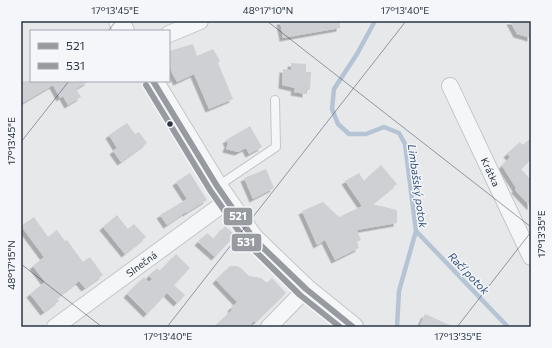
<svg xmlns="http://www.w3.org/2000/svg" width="552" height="348" font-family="Commissioner,sans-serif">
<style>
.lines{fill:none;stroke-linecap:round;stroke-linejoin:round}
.stream{stroke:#b4c4d5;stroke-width:4.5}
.building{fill:#ced0d3;filter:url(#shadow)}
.service-casing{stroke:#c4c6c8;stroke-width:10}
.minor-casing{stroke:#c4c6c8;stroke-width:18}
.tertiary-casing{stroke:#c4c6c8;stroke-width:22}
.service{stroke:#f5f6f7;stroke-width:8}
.minor{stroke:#f5f6f7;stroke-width:16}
.tertiary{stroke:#f5f6f7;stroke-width:20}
.bus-1-casing{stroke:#f4f6f9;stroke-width:9}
.bus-2-casing{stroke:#f4f6f9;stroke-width:9}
.bus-1{stroke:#979a9f;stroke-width:6}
.bus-2{stroke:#979a9f;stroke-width:6}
.ticks{fill:none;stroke:#2b3445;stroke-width:1;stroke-opacity:0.45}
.bus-dot{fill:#2b3445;stroke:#f4f6f9;stroke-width:1.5}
.labels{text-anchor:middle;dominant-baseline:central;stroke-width:3;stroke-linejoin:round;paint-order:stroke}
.street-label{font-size:10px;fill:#2b3445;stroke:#f4f6f9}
.water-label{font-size:11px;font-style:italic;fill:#34527a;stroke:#f4f6f9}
.line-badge{stroke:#f4f6f9;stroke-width:1.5}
.badge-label{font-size:11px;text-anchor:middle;font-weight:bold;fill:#fff}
.neatline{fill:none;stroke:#2b3445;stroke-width:1.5}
.ticks-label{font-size:10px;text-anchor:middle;fill:#2b3445}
</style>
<defs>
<filter id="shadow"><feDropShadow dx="-3.5" dy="3.5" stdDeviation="0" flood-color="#0004"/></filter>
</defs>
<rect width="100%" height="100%" fill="#e6e8ea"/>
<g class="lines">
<g class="stream">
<polyline points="375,21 357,54 334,89 332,109 338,124 349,134 366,134 384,127 399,133 405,144 416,231 399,291 397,327"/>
<polyline points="416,231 508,327"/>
</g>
</g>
<g class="building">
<polygon points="280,21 340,21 340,28 283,38"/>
<polygon points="510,21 531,21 531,38 517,34"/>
<polygon points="193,44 197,56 213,49 220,61 218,63 233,99 209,109 194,74 177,82 169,67 169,51"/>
<polygon points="291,63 306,64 306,72 311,72 310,90 306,90 306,94 294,92 295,88 282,85 283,69 291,70"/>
<polygon points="21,81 89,81 76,89 81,97 68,105 63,96 60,98 53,85 21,104"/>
<polygon points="127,123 135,134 139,132 147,143 121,162 113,151 117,148 109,135"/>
<polygon points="250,126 262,147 249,154 246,148 238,152 226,149 228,144 226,140"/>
<polygon points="531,138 531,159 521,169 531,180 531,207 515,190 516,188 502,166 510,157 507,154 520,142 523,145"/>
<polygon points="381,165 397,184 372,204 397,210 397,223 357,230 361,240 357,242 359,248 335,260 325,240 317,245 302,211 323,202 339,217 362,206 345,181 359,173 364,181"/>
<polygon points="266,169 274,188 253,199 244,178"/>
<polygon points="190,173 207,200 186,213 186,212 167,225 160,215 187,199 176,182"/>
<polygon points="117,215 128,229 134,224 146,237 125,254 103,227"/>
<polygon points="34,217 48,237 57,230 65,241 67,240 83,262 90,257 103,275 85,288 79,281 57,298 59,301 44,312 30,294 45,282 33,266 44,257 21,226"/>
<polygon points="225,226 235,235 215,257 198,242 207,233 214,239"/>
<polygon points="176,254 190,268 174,285 185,295 177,303 167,293 147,314 127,294 144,277 149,282 152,279 149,276 157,268 160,271"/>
<polygon points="230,266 237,266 242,269 249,276 261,278 267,283 272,278 286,293 256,322 254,321 248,327 214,327 232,310 231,308 237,302 216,280"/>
<polygon points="425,314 454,327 419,327"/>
</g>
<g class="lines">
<defs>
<polyline id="service" points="218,186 276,147 275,100"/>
<g id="minor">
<polyline points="169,34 200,21"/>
<path id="s1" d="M450,86L531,257"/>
<path id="s2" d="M55,327L227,201"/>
<polyline points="269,327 306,289"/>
</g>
<g id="tertiary">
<polyline points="119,21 124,31"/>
<polyline points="153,81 217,186 253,238 306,289 353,327"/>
</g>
</defs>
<use href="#service" class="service-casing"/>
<use href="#minor" class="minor-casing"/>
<use href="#tertiary" class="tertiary-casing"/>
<use href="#service" class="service"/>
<use href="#minor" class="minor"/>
<use href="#tertiary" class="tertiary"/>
<defs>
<polyline id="bus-1" points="153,81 217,186 253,238 306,289 353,327"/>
<polyline id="bus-2" points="146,85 210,190 247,243 300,295 340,327"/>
</defs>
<use href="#bus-1" class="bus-1-casing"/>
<use href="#bus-2" class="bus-2-casing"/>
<use href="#bus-1" class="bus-1"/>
<use href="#bus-2" class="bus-2"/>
</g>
<path class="ticks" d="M267,21L531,227M108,31L116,21M21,142L69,81M21,264L102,327M167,327L406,21M457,327L531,232"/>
<circle class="bus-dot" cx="170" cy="124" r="3.5"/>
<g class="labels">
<g class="street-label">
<text stroke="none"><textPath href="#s1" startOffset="95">Krátka</textPath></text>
<text stroke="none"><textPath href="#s2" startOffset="107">Slnečná</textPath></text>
</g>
<g class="water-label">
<text transform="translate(418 186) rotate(82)">Limbašský potok</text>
<text transform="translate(469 273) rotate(46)">Račí potok</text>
</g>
</g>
<g class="line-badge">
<rect x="223" y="207" width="30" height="19" rx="4" fill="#979a9f"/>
<rect x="231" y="233" width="31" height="19" rx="4" fill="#979a9f"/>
</g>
<g class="badge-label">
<text x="238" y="220">521</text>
<text x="246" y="246">531</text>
</g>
<rect width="552" height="348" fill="none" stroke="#f4f6f9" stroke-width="44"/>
<rect x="30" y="30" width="140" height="52" fill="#f4f6f9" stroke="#a4a8b1"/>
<rect x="38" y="43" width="20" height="6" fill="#979a9f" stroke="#a4a8b1"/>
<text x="66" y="50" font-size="12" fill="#2b3445">521</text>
<rect x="38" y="63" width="20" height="6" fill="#979a9f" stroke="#a4a8b1"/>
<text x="66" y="70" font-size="12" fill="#2b3445">531</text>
<rect x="22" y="22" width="508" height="304" class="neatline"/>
<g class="ticks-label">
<text x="115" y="14">17°13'45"E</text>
<text x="268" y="14">48°17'10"N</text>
<text x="405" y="14">17°13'40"E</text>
<text transform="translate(11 141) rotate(-90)" y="4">17°13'45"E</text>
<text transform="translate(541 234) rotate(-90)" y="4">17°13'35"E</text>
<text transform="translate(11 265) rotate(-90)" y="4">48°17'15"N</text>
<text x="168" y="340">17°13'40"E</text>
<text x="458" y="340">17°13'35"E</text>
</g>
</svg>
